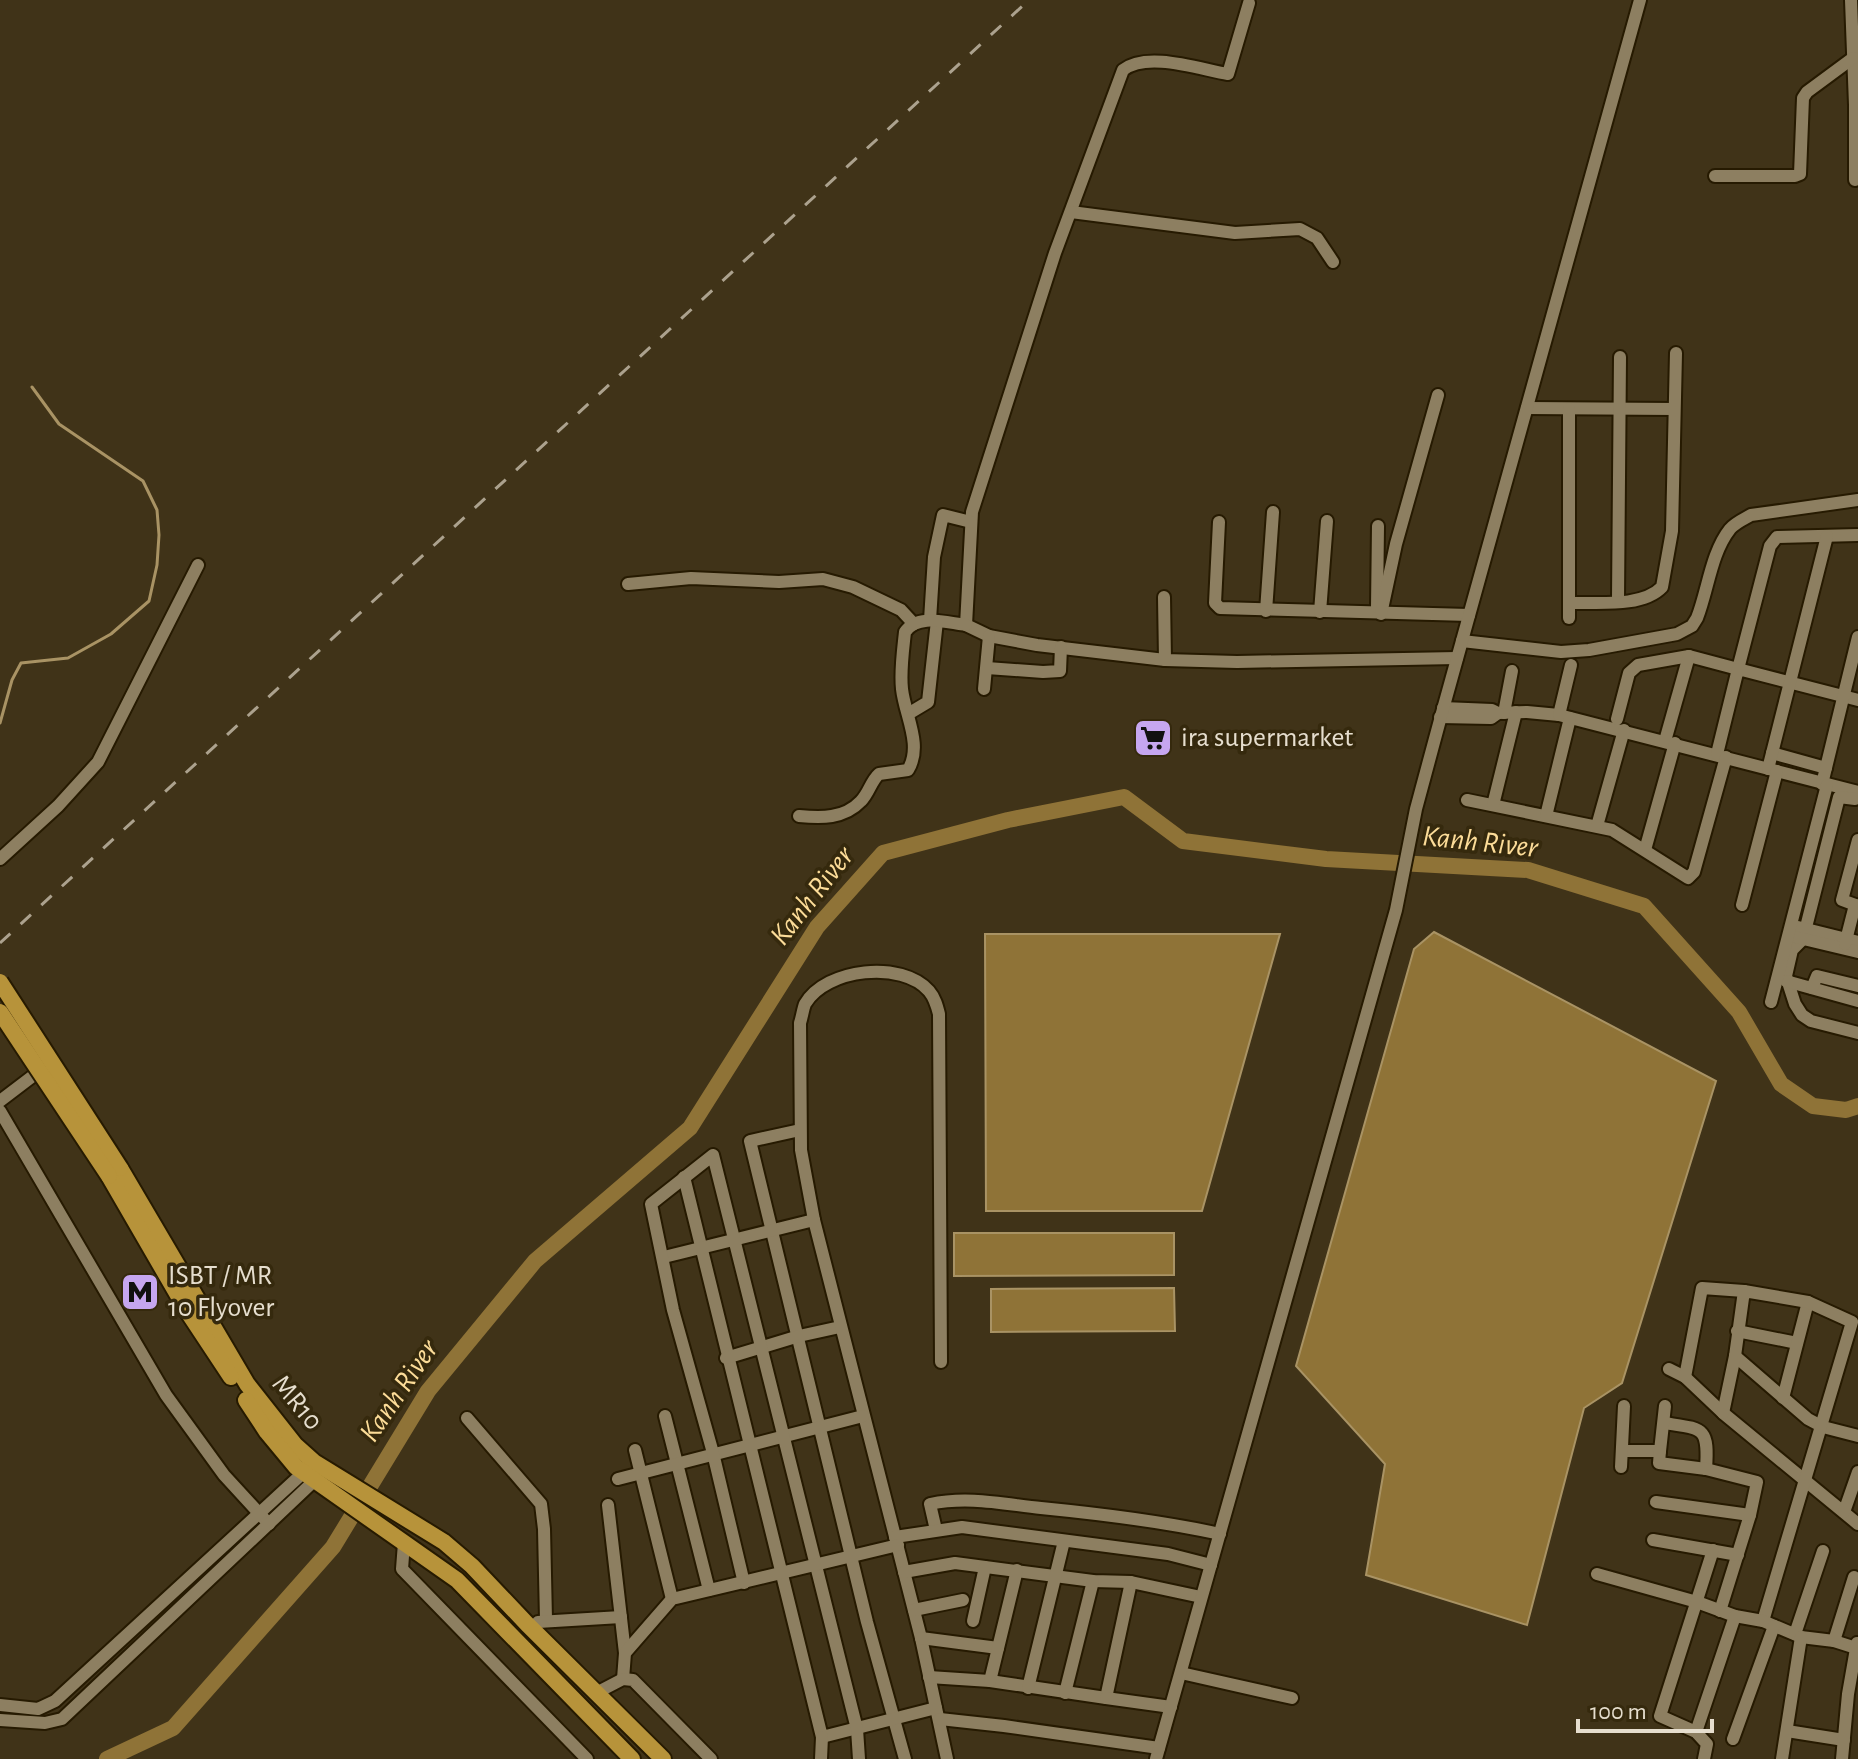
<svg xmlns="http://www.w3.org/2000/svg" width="1858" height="1759" font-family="'Alegreya Sans',sans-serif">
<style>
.water{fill:#8f7337;stroke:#a99364;stroke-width:2}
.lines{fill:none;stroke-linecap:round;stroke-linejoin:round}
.stream{stroke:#a99364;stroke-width:3}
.river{stroke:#8f7337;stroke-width:16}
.minor-casing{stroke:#261a01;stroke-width:16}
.major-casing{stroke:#261a01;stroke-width:20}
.minor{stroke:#8d7f61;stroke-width:12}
.major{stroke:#b7933a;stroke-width:16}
.rail{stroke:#aca28e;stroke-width:3;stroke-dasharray:14 14;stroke-linecap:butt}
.major-bridge-casing{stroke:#261a01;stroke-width:20;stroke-linecap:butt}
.major-bridge{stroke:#b7933a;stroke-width:16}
.labels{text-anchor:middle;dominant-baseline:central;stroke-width:7;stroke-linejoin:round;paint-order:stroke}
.poi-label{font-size:28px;fill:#e6dece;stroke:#35290d;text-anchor:start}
.street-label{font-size:28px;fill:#e6dece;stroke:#35290d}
.water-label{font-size:30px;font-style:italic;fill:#fcdc98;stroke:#35290d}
</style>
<rect width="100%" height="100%" fill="#403318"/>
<g class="water">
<polygon points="1434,932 1716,1081 1622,1383 1584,1408 1527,1625 1366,1575 1385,1464 1296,1366 1414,949"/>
<polygon points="985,934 1280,934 1202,1211 986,1211"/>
<polygon points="1174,1233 1174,1275 954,1276 954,1233"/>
<polygon points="1174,1288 1175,1331 991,1332 991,1289"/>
</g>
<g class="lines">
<polyline class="stream" points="0,723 12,680 21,663 68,658 111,634 149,601 157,565 159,535 157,510 143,481 59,424 32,387"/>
<polyline class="river" points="107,1759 173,1728 333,1547 428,1391 535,1261 690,1128 817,927 883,853 1008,820 1124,797 1183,841 1326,859 1528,870 1644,906 1739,1012 1781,1084 1813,1106 1846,1110 1858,1106"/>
<defs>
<g id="minor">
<polyline points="1851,0 1855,105 1855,180"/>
<path d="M1249,3L1228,74C1199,69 1147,51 1123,70L1055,253L972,512L966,625L989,636L1037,645L1165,660L1237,662L1457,658"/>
<polyline points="1715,176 1795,176 1800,174 1803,98 1807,92 1853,58"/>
<polyline points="1071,212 1235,233 1300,229 1317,238 1333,262"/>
<polyline points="1527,408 1674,409"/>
<polyline points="1219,522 1215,603 1220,608 1469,615"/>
<polyline points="628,584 691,578 779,582 823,579 853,587 901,610 914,624"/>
<polyline points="1164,597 1165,660"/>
<polyline points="1618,600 1620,357"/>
<path d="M1569,603C1596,602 1642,608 1662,587L1672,531L1676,353"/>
<polyline points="1377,607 1378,526"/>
<polyline points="1266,611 1273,512"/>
<polyline points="1320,612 1327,521"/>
<polyline points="1381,614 1396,544 1438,395"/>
<polyline points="1569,618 1569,409"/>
<polyline points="930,620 934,557 943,515 971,522"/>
<path d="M1462,641L1561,652L1589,650L1677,634L1692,626L1697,618C1708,590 1711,553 1730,529C1735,523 1744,519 1751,515L1858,500"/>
<polyline points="987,668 1043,672 1060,671 1061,647"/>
<polyline points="984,689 989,636"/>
<polyline points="1498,713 1527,712 1559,715 1858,792"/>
<polyline points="1504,713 1512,671"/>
<polyline points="908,714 928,702 937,621"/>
<polyline points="1559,715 1571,665"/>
<polyline points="1440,717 1491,718 1498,713 1492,710 1443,708"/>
<polyline points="1617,719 1629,673 1638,665 1689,656 1738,669 1770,546 1777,537 1858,535"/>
<polyline points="1665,741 1689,656"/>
<polyline points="1772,753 1826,768"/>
<polyline points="1717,754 1738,669 1858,700"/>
<polyline points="1768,769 1827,536"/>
<polyline points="1822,784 1858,637"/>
<polyline points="1855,799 1839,797 1803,939 1792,950 1786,976 1795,1004 1802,1015 1811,1021 1858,1033"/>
<polyline points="1467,800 1612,830 1688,878 1694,872 1726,757"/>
<polyline points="1493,805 1516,712"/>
<path d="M799,816C821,818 844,819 861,801C869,793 871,781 879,774L908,770C923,745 905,716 902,689C900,671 903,651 905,632C918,613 947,623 966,625"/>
<polyline points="1546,816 1570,718"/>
<polyline points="1597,826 1624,730"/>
<polyline points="1858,840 1842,900 1858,906"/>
<polyline points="1645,850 1675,743"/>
<polyline points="0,859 58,806 98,762 198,565"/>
<polyline points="1742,905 1777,771"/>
<polyline points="1798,927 1858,942"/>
<polyline points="1795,937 1858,952"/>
<polyline points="1845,944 1855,905"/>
<polyline points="1786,981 1858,1001"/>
<polyline points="1812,988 1817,976 1858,986"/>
<polyline points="1771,1002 1827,785"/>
<polyline points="0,1101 46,1066"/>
<polyline points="0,1111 166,1395 224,1475 269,1524"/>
<polyline points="800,1130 750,1141 867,1622 905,1759"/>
<polyline points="684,1177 822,1737 936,1708"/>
<polyline points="664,1257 814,1220"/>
<polyline points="1737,1331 1797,1343"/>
<polyline points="1735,1356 1808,1419 1823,1427 1858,1436"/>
<polyline points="726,1358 799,1336 840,1327"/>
<path d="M941,1362L939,1014C937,1006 935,998 929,991C902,960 826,968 805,1004C803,1009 802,1017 800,1023L801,1150L814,1220L921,1638L947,1759"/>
<polyline points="1669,1369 1685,1377 1723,1413 1858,1524"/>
<polyline points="1685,1377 1702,1288 1744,1291"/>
<polyline points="1783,1398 1808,1302"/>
<polyline points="1723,1413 1735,1356 1744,1291 1808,1302 1852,1322 1763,1621"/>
<polyline points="665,1416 709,1590"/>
<polyline points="467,1418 541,1504 544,1529 546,1620"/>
<path d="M1664,1423C1703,1429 1709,1426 1706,1469"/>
<polyline points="635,1450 672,1599"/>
<polyline points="1622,1451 1660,1451 1665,1406"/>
<polyline points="1660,1451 1659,1463 1706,1469 1757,1482 1750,1515 1720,1611"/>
<polyline points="1621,1467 1624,1406"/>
<polyline points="618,1479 863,1416"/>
<polyline points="1656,1502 1750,1515"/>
<polyline points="608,1505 625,1653"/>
<polyline points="1844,1512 1858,1472"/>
<path d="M936,1530L930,1504C968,1496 1003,1504 1041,1508C1102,1514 1161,1521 1220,1534"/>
<polyline points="895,1537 962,1527 1168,1554 1211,1565"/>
<polyline points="1653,1540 1738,1555"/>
<polyline points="404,1543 402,1569 587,1759"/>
<polyline points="904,1572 955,1563 1093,1581 1131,1582 1201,1597"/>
<polyline points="1597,1574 1697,1602 1735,1616 1763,1621 1801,1637 1834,1641 1856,1648"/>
<polyline points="744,1583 713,1453 673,1310 651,1204 713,1155 857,1729 859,1759"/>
<polyline points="914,1610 963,1600"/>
<polyline points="973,1621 985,1567"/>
<polyline points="538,1622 621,1617"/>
<polyline points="1795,1634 1823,1551"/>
<polyline points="921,1638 998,1648"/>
<polyline points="1834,1641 1854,1577"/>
<polyline points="1181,1673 1292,1698"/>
<polyline points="929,1677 990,1681 1106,1698 1131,1582"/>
<polyline points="623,1679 625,1653 672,1599 898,1545"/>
<polyline points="990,1681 1017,1570"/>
<polyline points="1028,1688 1064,1541"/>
<polyline points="598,1692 623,1679 633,1680 711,1759"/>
<polyline points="1065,1693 1093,1581"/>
<polyline points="1106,1698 1171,1707"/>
<polyline points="0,1705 38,1709 55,1701 303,1473"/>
<polyline points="940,1719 1004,1726 1159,1748"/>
<polyline points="0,1720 45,1723 62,1719 314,1481"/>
<polyline points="1787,1731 1844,1740"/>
<polyline points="1696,1732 1735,1616"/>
<polyline points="1733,1739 1774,1626"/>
<polyline points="821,1759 822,1737"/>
<polyline points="1156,1759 1396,910 1416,809 1440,720 1640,0"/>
<polyline points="1704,1759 1707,1744 1696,1732 1660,1716 1713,1550"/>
<polyline points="1782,1759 1801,1637"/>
<polyline points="1842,1759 1848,1694 1857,1643"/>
</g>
<g id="major">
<polyline points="120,1168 247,1384 295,1445 314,1462 444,1542 472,1566 527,1624 663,1759"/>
<polyline points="109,1176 186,1309 231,1377"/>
<polyline points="246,1400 267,1432 296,1467 457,1580 632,1759"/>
</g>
</defs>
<use href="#minor" class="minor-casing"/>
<use href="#major" class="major-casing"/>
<use href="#minor" class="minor"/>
<use href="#major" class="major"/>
<polyline class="rail" points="0,943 1029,0"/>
<defs>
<g id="major-bridge">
<polyline points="0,982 120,1168"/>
<polyline points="0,1012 109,1176"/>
</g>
</defs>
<use href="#major-bridge" class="major-bridge-casing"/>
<use href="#major-bridge" class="major-bridge"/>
</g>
<defs>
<symbol id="supermarket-square" viewBox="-11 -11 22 22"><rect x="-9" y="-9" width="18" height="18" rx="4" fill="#c6a6f0" stroke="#35290d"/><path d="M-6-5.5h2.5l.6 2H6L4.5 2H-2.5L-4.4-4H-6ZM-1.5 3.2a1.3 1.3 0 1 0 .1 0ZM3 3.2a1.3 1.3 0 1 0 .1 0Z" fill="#111"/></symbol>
<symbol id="metro-square" viewBox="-11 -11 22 22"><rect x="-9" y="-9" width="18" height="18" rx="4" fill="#c6a6f0" stroke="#35290d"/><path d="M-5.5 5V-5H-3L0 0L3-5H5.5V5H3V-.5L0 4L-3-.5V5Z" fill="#111"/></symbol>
</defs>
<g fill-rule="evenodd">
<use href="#supermarket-square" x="1131" y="716" width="44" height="44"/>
<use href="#metro-square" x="118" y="1270" width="44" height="44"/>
</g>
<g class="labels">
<g class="poi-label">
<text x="1181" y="738">ira supermarket</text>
<text x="168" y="1276">ISBT / MR<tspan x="168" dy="32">10 Flyover</tspan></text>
</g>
<g class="street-label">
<text transform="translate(297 1403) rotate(50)">MR10</text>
</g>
<g class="water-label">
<text transform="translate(1480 842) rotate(6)">Kanh River</text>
<text transform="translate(812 896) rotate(-52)">Kanh River</text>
<text transform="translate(399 1391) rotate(-56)">Kanh River</text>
</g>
</g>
<path d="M1578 1719v12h134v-12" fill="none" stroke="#e6dece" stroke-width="4"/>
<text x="1590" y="1719" font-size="24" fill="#e6dece" stroke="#35290d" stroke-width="6" paint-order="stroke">100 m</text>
</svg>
